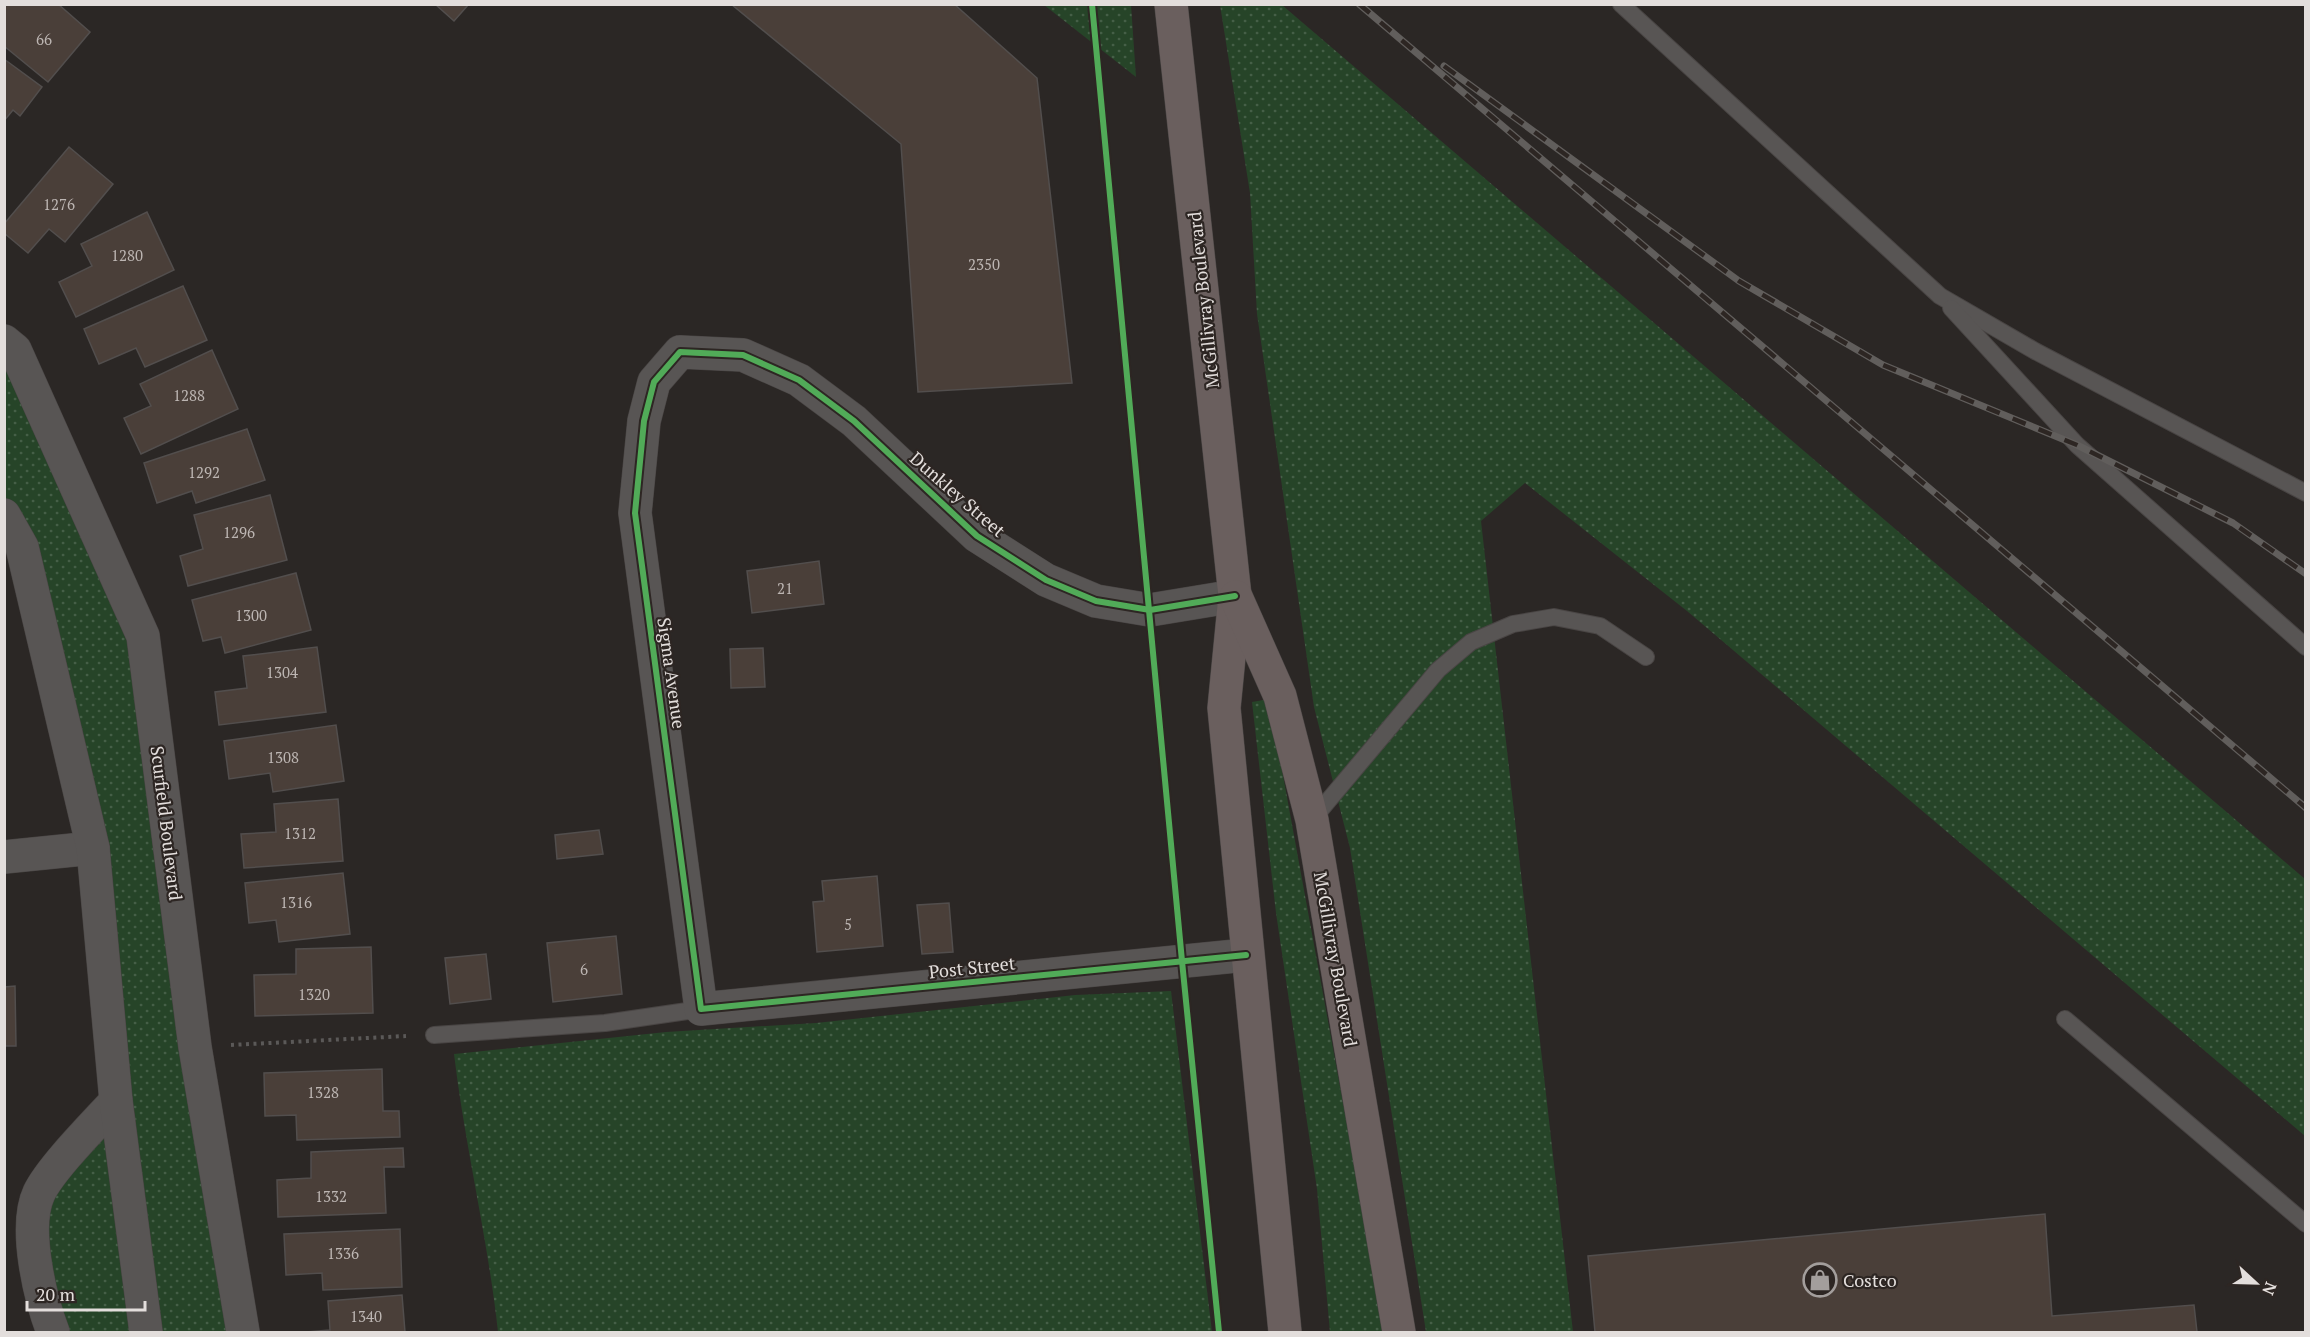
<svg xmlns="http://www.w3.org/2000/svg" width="2310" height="1337" font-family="'PT Serif',serif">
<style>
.grass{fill:url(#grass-dots)}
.building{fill:#4a3f39;stroke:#524e4d;stroke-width:1.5}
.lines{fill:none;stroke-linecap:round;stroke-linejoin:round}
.service-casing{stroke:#494544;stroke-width:18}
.minor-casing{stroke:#494544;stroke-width:34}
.tertiary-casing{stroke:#494544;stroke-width:34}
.primary-casing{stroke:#494544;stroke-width:34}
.path{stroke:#5b5958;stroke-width:4;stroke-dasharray:3 4.5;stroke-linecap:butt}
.service{stroke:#585554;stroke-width:16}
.minor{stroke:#585554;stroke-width:33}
.tertiary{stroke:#585554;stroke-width:33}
.primary{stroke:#6a5f5e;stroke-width:33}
.rail-casing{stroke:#615e5c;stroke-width:7}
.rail{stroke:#2d2623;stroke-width:4.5;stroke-dasharray:14;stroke-linecap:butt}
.cycleway-casing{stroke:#2d2623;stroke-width:10}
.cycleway{stroke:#51ab58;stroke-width:6}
.labels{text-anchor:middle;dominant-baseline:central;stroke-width:4.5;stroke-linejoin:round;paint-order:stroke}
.number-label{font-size:15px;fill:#bdb6b3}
.street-label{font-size:18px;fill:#e3dedc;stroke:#2d2623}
.poi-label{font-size:18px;fill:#e3dedc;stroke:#2d2623;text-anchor:start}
</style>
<defs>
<pattern id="grass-dots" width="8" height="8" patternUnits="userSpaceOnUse" patternTransform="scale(1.5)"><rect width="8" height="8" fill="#264428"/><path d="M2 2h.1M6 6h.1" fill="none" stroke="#455f47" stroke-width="1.8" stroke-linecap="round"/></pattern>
</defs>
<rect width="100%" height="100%" fill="#2b2725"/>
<g class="grass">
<polygon points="1044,5 1131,5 1136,77"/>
<polygon points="1220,5 1282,5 2305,879 2305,1136 1687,611 1525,483 1481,521 1573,1332 1426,1332 1350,848 1314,707 1257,314 1250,193"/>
<polygon points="4,341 143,636 243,1332 53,1332 39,1193 116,1100 93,848 5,515"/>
<polygon points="1269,699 1385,1332 1330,1332 1317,1189 1276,913 1252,702"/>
<path d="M1171,991L1212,1332H498C488,1239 465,1147 454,1054L666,1032L816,1023L1075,995Z"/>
</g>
<g class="building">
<polygon points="4,4 58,4 90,32 48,82 4,46"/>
<polygon points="435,4 469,4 454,21"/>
<polygon points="731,4 954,4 1037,78 1072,383 918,392 901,144"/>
<polygon points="4,59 42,87 20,116 13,110 4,121"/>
<polygon points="69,147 113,184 65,242 49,229 28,253 4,233 4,224"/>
<polygon points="147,212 174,270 76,317 59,282 92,266 81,244"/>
<polygon points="183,286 207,340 145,367 136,348 99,364 84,329"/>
<polygon points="212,350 238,409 141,454 124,418 151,406 140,384"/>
<polygon points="247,429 265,480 196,503 192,491 157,503 144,463"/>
<polygon points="270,495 287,560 188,586 180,556 203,549 194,515"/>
<polygon points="819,561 824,604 752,613 747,571"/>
<polygon points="296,573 311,630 225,653 221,637 203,641 192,600"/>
<polygon points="317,647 326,712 219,725 215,692 247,688 243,656"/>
<polygon points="763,648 765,687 731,688 730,649"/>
<polygon points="336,725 344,781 273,792 270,773 229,779 224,741"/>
<polygon points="338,799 343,861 244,868 241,834 276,832 274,804"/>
<polygon points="599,830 603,854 557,859 555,835"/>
<polygon points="343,873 350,934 279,942 276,920 249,923 245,883"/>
<polygon points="877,876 883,946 817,952 813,902 824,901 822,881"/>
<polygon points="949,903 953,952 922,954 917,905"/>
<polygon points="616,936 622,994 553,1002 547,943"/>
<polygon points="371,947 373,1013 255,1016 254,975 296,974 296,949"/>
<polygon points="486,954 491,999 450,1004 445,958"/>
<polygon points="15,986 16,1046 4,1046 4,987"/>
<polygon points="382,1069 383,1111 399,1111 400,1137 297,1140 296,1115 265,1116 264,1073"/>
<polygon points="403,1148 404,1167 384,1167 386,1213 278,1217 277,1180 311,1178 311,1152"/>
<polygon points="2045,1214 2052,1316 2194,1305 2197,1332 1595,1332 1588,1256"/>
<polygon points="400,1229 402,1287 323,1290 322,1273 286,1275 284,1234"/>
<polygon points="402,1295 405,1332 306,1332 330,1330 328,1301"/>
</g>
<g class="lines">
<defs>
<g id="service">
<polyline points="1621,4 1940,296 2035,351 2306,493"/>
<polyline points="1951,308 2077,445 2306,647"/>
<polyline points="1312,820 1438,670 1471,642 1513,624 1554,617 1600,626 1646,657"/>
<polyline points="2065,1019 2306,1224"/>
<polyline points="434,1035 605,1023 701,1009"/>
</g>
<g id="minor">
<polyline points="4,341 15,350 143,636 195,1047 243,1332"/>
<polyline points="1235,596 1150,610 1096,601 1046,580 977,536 854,421 799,380 743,355 680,352 654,382 644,421 635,513 701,1009 1246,955"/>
<polyline points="4,857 93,848"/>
<path d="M53,1332C40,1298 23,1227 39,1193C51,1168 96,1123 116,1101"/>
</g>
<polyline id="tertiary" points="4,515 22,547 93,848 116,1101 146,1332"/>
<g id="primary">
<polyline points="1171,4 1235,596 1224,708 1285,1332"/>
<polyline points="1236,597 1280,696 1312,820 1399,1332"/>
</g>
</defs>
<use href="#service" class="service-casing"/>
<use href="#minor" class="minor-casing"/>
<use href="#tertiary" class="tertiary-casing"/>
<use href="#primary" class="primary-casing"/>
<polyline class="path" points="231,1045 406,1036"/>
<use href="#service" class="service"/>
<use href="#minor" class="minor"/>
<use href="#tertiary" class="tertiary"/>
<use href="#primary" class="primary"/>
<defs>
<g id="rail">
<polyline points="1359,4 2306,808"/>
<polyline points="1444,66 1739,281 1883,365 2077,445 2233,523 2306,574"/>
</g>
</defs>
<use href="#rail" class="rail-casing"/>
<use href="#rail" class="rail"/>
<defs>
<g id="cycleway">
<polyline points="1092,4 1182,961 1219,1332"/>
<polyline points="1235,596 1150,610 1096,601 1046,580 977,536 854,421 799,380 743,355 680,352 654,382 644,421 635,513 701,1009 1246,955"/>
</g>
</defs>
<use href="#cycleway" class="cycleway-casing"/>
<use href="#cycleway" class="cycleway"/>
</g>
<defs>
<symbol id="shop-ring" viewBox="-11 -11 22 22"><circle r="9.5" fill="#2d2623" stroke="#a39e9c" stroke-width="1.5"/><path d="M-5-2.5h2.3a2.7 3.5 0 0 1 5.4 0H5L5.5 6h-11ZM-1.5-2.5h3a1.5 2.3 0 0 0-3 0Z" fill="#a39e9c"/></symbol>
</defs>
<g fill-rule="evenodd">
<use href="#shop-ring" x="1801" y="1261" width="38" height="38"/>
</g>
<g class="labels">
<g class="number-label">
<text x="44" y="39">66</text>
<text x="59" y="204">1276</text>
<text x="127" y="255">1280</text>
<text x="984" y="264">2350</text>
<text x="189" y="395">1288</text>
<text x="204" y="472">1292</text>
<text x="239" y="532">1296</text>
<text x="785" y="588">21</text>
<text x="251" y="615">1300</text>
<text x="282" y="672">1304</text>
<text x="283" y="757">1308</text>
<text x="300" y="833">1312</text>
<text x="296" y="902">1316</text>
<text x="848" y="924">5</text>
<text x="584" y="969">6</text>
<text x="314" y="994">1320</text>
<text x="323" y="1092">1328</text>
<text x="331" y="1196">1332</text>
<text x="343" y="1253">1336</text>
<text x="366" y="1316">1340</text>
</g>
<g class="street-label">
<text transform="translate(1203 300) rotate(-96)">McGillivray Boulevard</text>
<text transform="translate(958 494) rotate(41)">Dunkley Street</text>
<text transform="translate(672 673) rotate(82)">Sigma Avenue</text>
<text transform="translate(167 823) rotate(83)">Scurfield Boulevard</text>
<text transform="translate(1336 959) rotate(80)">McGillivray Boulevard</text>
<text transform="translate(972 967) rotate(-6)">Post Street</text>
</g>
<g class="poi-label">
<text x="1843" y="1280">Costco</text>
</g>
</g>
<rect width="2310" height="1337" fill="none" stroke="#e3dedc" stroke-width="12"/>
<g transform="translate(2256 1283) rotate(112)" stroke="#2d2623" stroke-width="4.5" paint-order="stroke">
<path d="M0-4.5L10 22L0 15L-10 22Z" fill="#e3dedc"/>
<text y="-9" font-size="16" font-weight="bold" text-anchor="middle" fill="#e3dedc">N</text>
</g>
<path d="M27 1301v9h118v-9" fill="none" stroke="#e3dedc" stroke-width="3"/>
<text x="36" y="1301" font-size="18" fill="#e3dedc" stroke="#2d2623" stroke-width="4.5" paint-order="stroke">20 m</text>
</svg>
